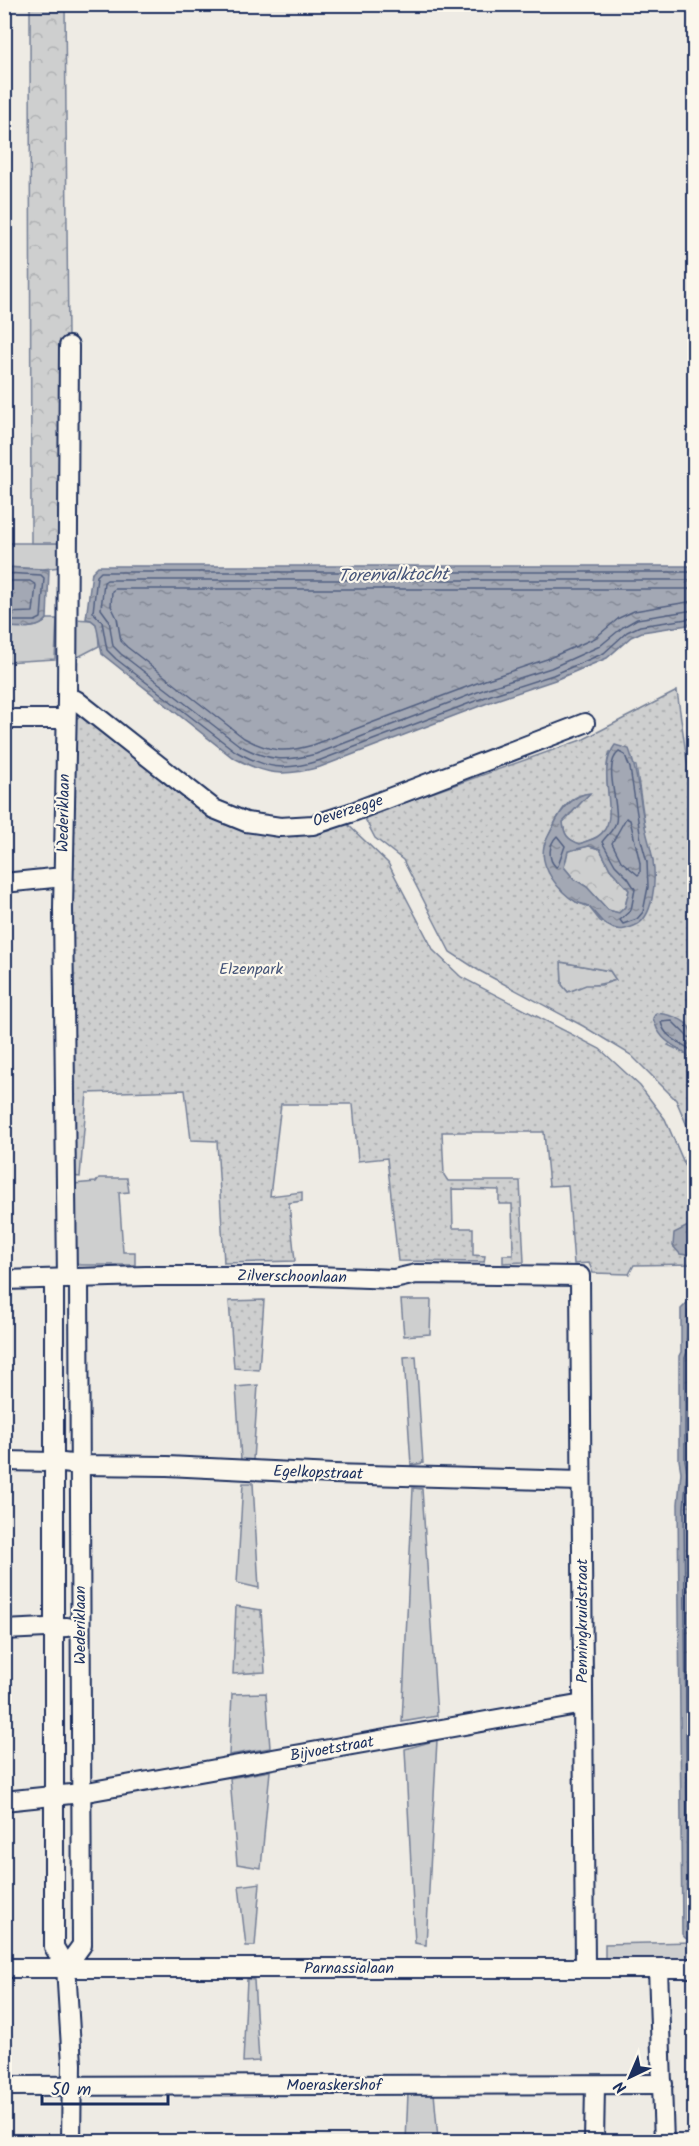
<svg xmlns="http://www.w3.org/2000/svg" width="699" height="2146" font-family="Kalam,sans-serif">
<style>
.grass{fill:#cecfcf;stroke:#747f96;stroke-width:1.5}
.forest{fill:url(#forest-crowns);stroke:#747f96;stroke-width:1.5}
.park{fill:url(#park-dots);stroke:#747f96;stroke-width:1.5;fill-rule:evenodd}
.water{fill:url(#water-ripples);stroke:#6d7892;stroke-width:1.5;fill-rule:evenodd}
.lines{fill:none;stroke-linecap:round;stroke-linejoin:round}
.shore{stroke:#515f80;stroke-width:1.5}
.minor-casing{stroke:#1b2f5e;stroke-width:22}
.minor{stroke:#fbf7ec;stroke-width:18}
.labels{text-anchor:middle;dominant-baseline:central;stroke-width:4.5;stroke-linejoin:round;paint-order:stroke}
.street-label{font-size:16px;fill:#1b2f5e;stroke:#fbf7ec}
.park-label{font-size:16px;fill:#48577a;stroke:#fbf7ec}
.water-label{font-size:18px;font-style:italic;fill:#445378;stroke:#fbf7ec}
</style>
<defs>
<pattern id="forest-crowns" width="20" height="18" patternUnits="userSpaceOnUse" patternTransform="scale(1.5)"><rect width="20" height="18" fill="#cecfcf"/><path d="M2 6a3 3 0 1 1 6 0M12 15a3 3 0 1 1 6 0" fill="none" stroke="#b0b2b4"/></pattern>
<pattern id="park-dots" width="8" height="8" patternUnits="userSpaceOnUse" patternTransform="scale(1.5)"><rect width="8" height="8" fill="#cecfcf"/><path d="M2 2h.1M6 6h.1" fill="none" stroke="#b0b2b4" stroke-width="1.8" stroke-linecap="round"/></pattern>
<pattern id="water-ripples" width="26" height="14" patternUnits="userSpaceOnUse" patternTransform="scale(1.5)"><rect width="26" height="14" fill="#a3a8b4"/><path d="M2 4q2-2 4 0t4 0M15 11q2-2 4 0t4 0" fill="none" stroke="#848996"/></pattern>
</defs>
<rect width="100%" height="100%" fill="#eeebe4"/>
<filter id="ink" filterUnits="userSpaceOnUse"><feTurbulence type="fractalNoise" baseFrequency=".0167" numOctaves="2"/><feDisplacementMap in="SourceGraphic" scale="12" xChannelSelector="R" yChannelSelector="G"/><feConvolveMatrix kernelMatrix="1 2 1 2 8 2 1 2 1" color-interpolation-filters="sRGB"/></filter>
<g filter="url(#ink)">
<g class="grass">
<polygon points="4,543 60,543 60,567 43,569 5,567"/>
<path d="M47,619H57L55,659L5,662L4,627C18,627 38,631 47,619Z"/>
<polygon points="72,619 91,620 96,624 98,630 99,646 74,659"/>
<path d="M561,962L610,971L616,980C599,985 586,986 568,992L562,985Z"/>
<polygon points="99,1178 127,1178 129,1192 119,1193 123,1252 135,1252 135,1265 80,1265 75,1261 73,1184 96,1182"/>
<polygon points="401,1300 431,1300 430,1334 404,1336"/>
<polygon points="416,1356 423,1463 411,1465 404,1357"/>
<polygon points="258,1385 253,1460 241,1460 236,1387"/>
<polygon points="243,1483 253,1483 259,1588 237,1583"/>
<polygon points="413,1488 422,1489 437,1716 402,1722"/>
<polygon points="266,1693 270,1748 229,1755 232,1694"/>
<polygon points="437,1740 426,1945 415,1943 405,1749"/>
<polygon points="270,1771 261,1868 237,1864 230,1778"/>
<polygon points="260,1883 255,1946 246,1946 239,1886"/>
<polygon points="694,1942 694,1959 605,1959 605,1944"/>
<polygon points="247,1979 254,1980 259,2061 243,2062"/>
<polygon points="408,2093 434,2093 438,2139 406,2141"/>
</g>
<g class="forest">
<polygon points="30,5 65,5 68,339 60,340 60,543 31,543"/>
<polygon points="589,846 600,849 610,869 629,890 625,907 619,913 608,910 587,887 574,879 564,867 568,851"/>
</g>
<g class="park">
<path d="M677,691L694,809V1036L689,1027L668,1045L689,1055L694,1063V1142L676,1100L631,1055L583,1026L478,970L450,952L403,860L375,838L364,817L584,739ZM610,752L636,766L647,839L653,861L614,929L600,921L589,907L576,902L544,847C552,829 564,793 589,794L563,822C564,835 567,839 579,844C585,842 592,840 597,837C603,833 610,825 610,818C611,796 602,774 610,752ZM561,962L610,971L616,980L601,985H586L568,992L562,985Z"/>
<polygon points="83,715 218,821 261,833 314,835 332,830 344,821 388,863 434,951 461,977 600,1049 640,1086 665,1119 694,1186 694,1264 634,1265 629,1274 593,1273 589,1263 574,1264 568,1185 549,1186 544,1132 442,1132 444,1175 448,1181 520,1181 524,1262 503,1263 503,1255 513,1255 512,1204 499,1204 499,1190 452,1189 453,1228 473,1228 473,1255 485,1256 484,1262 398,1261 387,1158 358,1161 353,1104 281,1104 270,1196 302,1192 302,1201 289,1203 295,1261 224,1263 217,1141 191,1140 185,1090 87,1093 80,1177 72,1176 72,827 75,719"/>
<polygon points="264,1300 259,1370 234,1368 229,1301"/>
<polygon points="236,1606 261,1610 265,1672 233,1674"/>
</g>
<g class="water">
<path d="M98,566H694V624L642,632L631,637L607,658L555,680L493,701L320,767C283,777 266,775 232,757L102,654L96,624L91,620L86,619L92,572Z"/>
<path d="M5,567L49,570L47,619C38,631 18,627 5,627Z"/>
<path d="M615,745L629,749C638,773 639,796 644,821C646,834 651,847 653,861C656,880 654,919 634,926C627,929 621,931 613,928C600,923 598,915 589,907C586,904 580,904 576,902C559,892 539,867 544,846C546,839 551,831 554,825C560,811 574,794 590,793L563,822C564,835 567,839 580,844C585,841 592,840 597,837C625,820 593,774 615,745ZM589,846L600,849L610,869L629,890L625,907L619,913L608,910L587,887L574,879L564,867L568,851Z"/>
<path d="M656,1013C693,1017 695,1031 694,1063C679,1042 662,1049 653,1018Z"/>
<polygon points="690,1225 694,1226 694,1256 680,1254 673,1246 674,1233"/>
<polygon points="694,1300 694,1942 685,1938 682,1934 678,1504 681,1472 679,1460 679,1356 681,1352 681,1309 688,1302"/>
</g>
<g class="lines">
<g class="shore">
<path d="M694,572H101L97,576L93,612L102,622L107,650L116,659L235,751C267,769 284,771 318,761L491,695L553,675L604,653L627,632L640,626L694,618"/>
<polyline points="4,573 41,575 44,578 41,618 35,621 4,621"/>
<path d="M694,580H107L104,582L101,609L109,620L113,646L121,654L239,745C268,761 285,762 316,754L488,688L551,668L600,646L623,627L637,619L694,610"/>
<polyline points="4,581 30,581 36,585 33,612 4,613"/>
<path d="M694,589H115L112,591L111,606L117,618L121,641L127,647L244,738C270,752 285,753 313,745L485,680L547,659L595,638L619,618L634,611L694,601"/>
<path d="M619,752L625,755L630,768L641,840L647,862L648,887L643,912L637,919L623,924L620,920L631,910L635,889L628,878L615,865L602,842C606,836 614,830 616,822C620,805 602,764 619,752Z"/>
<polygon points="626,818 630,820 640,863 640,873 638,875 621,861 612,843"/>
<path d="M557,836L565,846L558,866L556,867C547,859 549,844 557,836Z"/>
<path d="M694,1038L688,1037L672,1021L661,1022C665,1040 683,1042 694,1053"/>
<polyline points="694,1306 688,1311 687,1352 685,1358 685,1460 687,1472 684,1507 688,1932 690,1934 694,1936"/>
<polyline points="694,1355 692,1361 692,1459 694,1472 692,1509 693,1627 694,1638"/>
<polyline points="694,1650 694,1786"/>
</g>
<defs>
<g id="minor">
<polyline points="67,700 76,700 214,809 246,822 280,827 313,825 350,813 585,723"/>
<polyline points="4,719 65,719"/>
<polyline points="4,883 63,877"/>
<polyline points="54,1279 54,1947 66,1967 72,2064 71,2142"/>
<polyline points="67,1279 63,909 67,700 69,346"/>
<polyline points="4,1280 146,1276 315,1276 394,1279 416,1274 580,1276 585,1966"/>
<polyline points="4,1461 54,1462 80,1465 167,1466 333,1474 581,1481"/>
<polyline points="4,1630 67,1627"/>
<polyline points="4,1801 81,1793 583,1704"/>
<polyline points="66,1967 82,1945 79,1278"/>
<polyline points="4,1968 694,1968"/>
<polyline points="658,1968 664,2142"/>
<polyline points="4,2086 663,2084"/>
<polyline points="594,2142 595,2085"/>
</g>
</defs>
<use href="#minor" class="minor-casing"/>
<use href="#minor" class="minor"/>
</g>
</g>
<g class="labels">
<g class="street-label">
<text transform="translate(348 811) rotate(-18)">Oeverzegge</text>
<text transform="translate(64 813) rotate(-89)">Wederiklaan</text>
<text transform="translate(292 1277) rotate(1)">Zilverschoonlaan</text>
<text transform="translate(318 1473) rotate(2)">Egelkopstraat</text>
<text transform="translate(582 1621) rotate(-90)">Penningkruidstraat</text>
<text transform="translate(80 1625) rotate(-90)">Wederiklaan</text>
<text transform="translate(332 1749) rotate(-10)">Bijvoetstraat</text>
<text x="349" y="1968">Parnassialaan</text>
<text x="334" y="2085">Moeraskershof</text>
</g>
<g class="park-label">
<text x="251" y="969">Elzenpark</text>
</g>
<g class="water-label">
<text transform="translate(393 576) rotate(-1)">Torenvalktocht</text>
</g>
</g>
<rect width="699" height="2146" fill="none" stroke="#fbf7ec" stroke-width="24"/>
<rect x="12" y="12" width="675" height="2122" fill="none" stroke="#1b2f5e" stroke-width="2" filter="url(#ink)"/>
<g transform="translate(630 2077) rotate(224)" stroke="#fbf7ec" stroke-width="4.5" paint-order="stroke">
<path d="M0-4.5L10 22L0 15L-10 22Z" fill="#1b2f5e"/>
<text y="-9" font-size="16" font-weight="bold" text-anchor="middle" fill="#1b2f5e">N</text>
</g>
<path d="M42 2095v9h126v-9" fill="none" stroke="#1b2f5e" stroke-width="3"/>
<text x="51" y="2095" font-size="18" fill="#1b2f5e" stroke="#fbf7ec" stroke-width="4.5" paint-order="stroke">50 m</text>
</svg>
